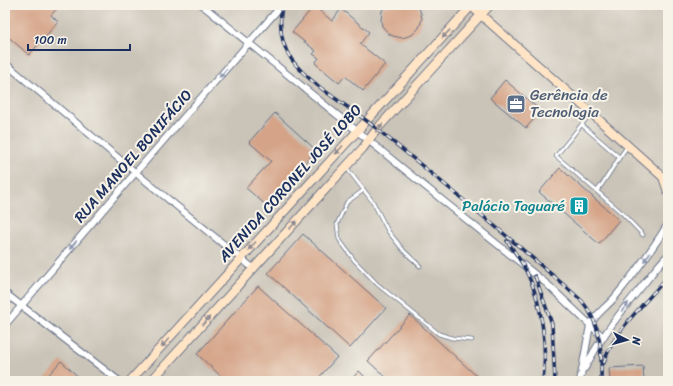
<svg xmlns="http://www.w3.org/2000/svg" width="673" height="386" font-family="Sriracha,sans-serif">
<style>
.industrial{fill:#c9c3b8}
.building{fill:#d5a488}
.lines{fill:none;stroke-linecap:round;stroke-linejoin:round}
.lane-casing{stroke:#667086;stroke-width:4.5}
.street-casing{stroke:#667086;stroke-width:8}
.secondary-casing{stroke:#667086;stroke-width:10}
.lane{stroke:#fff;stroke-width:3}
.street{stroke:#fff;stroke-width:6}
.secondary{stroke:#ffe4c6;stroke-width:8}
.rail-casing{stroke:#1b2f5e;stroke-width:3.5}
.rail{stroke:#f7f3e8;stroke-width:2;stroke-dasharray:6;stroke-linecap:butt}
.oneway{fill:#8d8a92}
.oneway2{fill:#8d97ae}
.labels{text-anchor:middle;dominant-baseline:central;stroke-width:4;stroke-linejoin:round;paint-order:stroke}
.service-label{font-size:15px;fill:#4e5e75;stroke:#f7f3e8;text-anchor:start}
.street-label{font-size:15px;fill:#1b2f5e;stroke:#f7f3e8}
.culture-label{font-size:15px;fill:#0d838f;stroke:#f7f3e8;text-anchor:end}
</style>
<rect width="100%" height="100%" fill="#f7f3e8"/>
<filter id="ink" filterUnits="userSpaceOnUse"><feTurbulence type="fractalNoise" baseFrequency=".025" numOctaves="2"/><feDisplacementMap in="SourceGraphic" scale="8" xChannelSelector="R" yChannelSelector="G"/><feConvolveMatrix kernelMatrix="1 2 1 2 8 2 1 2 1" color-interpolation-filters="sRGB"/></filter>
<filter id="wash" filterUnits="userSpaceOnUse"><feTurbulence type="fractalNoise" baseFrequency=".012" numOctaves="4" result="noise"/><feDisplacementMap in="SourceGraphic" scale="16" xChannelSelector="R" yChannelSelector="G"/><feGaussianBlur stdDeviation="0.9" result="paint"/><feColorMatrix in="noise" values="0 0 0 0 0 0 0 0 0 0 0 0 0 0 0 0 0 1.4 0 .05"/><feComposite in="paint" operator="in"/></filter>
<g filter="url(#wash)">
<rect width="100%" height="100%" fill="#f2e8d1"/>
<rect class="industrial" x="5" y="5" width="663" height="376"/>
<g id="blocks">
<g class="building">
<polygon points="5,5 60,5 51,15 58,22 29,55 5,34"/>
<polygon points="385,5 418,5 421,14 422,19 419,28 412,35 402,38 393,36 389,34 382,26 381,21 382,11"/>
<polygon points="314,6 332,21 341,9 369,32 360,44 385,64 363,91 345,76 339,83 315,63 319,58 313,54 316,51 292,32"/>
<polygon points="505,80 541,111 526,128 490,98"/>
<polygon points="275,113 316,150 267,206 246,188 271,161 249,142"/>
<polygon points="560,168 619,220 599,244 539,192"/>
<polygon points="303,234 386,308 350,348 268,273"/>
<polygon points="258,286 337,357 316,381 226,381 197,354"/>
<polygon points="410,315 482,381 390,381 368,361"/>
<polygon points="61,361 83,381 43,381"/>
<polygon points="643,366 644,381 610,381 609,368"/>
<polygon points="359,371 369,381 350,381"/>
</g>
</g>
</g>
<g filter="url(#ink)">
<use href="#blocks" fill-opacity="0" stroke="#667086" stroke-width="1"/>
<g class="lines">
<defs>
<g id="lane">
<polyline points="591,113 556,156 622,213 643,235"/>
<polyline points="582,125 619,157"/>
<polyline points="346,167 373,202 388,231 404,251 420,266"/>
<polyline points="364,190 347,202 337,224 339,239 354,260 377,284 439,334 452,338 472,340"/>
<path d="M597,191C608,177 616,161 627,147"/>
</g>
<g id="street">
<polyline points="202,5 416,179 547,284 603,337"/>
<polyline points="5,63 136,173 254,269"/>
<polyline points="5,293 119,381"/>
<polyline points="5,325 109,203 282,5"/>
<path d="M585,368C599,340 618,315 638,291C648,279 657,266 668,255"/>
<path d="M580,381L590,325C596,313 607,307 615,297C634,274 652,250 668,224"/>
</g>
<g id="secondary">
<polyline points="470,5 663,177 668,178"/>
<polyline points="663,177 668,192"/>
<polyline points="130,381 472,5"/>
<polyline points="151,381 363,148 377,129 490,5"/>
</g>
</defs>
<use href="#lane" class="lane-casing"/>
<use href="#street" class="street-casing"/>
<use href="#secondary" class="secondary-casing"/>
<use href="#lane" class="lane"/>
<use href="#street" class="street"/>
<use href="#secondary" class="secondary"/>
<defs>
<g id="rail">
<path d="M282,5C279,24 280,44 292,60C312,87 351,107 377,129C446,185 515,242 582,301C601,324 602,350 601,379"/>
<path d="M507,241C515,252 523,263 528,275C543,306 547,348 543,381"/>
<polyline points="535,276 552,324 555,381"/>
<path d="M604,363C612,332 648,301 668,276"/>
</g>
</defs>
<use href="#rail" class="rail-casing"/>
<use href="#rail" class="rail"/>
</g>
<defs><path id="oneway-solid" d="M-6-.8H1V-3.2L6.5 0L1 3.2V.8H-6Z"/></defs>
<g class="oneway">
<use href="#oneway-solid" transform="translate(446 34) rotate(133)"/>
<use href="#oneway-solid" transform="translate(379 128) rotate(-50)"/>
<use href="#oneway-solid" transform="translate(339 150) rotate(132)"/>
<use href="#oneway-solid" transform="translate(293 225) rotate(-48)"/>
<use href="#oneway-solid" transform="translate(252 246) rotate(132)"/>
<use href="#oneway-solid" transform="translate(206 321) rotate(-48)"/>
<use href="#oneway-solid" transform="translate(165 343) rotate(132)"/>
</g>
<g class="oneway2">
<use href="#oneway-solid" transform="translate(223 73) rotate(131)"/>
<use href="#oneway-solid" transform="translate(73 245) rotate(130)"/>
<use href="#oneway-solid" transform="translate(647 257) rotate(126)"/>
<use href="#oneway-solid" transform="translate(625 307) rotate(-53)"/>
</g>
</g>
<defs>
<symbol id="office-square" viewBox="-11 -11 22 22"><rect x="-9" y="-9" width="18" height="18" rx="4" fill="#5c6f8a" stroke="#f7f3e8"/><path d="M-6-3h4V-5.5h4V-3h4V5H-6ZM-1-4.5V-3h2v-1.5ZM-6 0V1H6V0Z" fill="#fff"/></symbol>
<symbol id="building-square" viewBox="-11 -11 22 22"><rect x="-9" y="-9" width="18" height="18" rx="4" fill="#0f9aa8" stroke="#f7f3e8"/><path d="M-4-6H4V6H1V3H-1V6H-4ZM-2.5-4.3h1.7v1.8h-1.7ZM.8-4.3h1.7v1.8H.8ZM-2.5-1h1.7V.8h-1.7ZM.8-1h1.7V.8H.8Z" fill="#fff"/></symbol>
</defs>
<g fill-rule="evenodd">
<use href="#office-square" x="505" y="93" width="22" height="22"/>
<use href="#building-square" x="568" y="195" width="22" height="22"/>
</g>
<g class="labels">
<g class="service-label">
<text x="530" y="95">Gerência de<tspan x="530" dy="17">Tecnologia</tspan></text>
</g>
<g class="street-label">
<text transform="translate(133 156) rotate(-49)">RUA MANOEL BONIFÁCIO</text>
<text transform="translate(290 183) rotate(-48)">AVENIDA CORONEL JOSÉ LOBO</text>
</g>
<g class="culture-label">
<text x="565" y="206">Palácio Taguaré</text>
</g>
</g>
<rect width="673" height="386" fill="none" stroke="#f7f3e8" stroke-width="20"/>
<g transform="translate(627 340) rotate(96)" stroke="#f7f3e8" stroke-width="3" paint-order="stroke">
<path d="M0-3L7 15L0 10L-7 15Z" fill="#1b2f5e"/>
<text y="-6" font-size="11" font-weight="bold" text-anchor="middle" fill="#1b2f5e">N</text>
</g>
<path d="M28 44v6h102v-6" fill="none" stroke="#1b2f5e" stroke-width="2"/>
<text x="34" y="44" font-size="12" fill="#1b2f5e" stroke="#f7f3e8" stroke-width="3" paint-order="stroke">100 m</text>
</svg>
